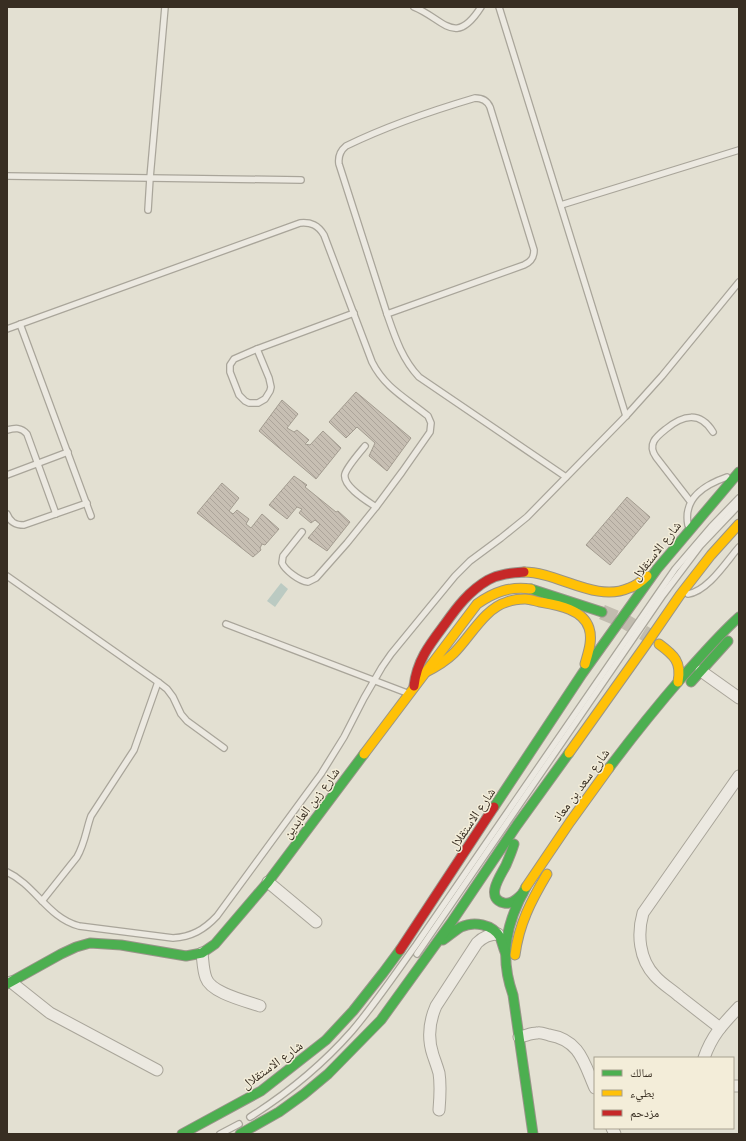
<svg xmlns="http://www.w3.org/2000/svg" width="746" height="1141" font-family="Lora,'Noto Naskh Arabic',serif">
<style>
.water{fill:#bbcac2}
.building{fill:url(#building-back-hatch);stroke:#a39c90}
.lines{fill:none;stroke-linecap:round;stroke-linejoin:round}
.secondary-tunnel{stroke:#c1bcaf;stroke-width:15;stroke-dasharray:15 8;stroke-linecap:butt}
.lane-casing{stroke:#a9a59a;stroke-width:8}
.street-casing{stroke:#a9a59a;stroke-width:13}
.fast-casing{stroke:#999489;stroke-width:11}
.slow-casing{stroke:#999489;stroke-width:11}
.jam-casing{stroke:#999489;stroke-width:11}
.lane{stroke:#ece9e1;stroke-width:5.5}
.street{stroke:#ece9e1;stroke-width:11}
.fast{stroke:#4caf50;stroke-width:9}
.slow{stroke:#ffc107;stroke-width:9}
.jam{stroke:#c62828;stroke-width:9}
.labels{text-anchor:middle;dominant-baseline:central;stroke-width:3;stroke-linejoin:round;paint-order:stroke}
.street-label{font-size:13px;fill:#382e22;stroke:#f3edd9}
</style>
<defs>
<pattern id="building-back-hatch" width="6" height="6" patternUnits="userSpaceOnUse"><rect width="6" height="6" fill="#c7bfb3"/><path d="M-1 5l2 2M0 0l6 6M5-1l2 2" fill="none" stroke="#aca49a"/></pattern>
</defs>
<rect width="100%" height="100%" fill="#e3e0d2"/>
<polygon class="water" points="281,583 288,589 275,607 267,601"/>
<g class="building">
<polygon points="356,392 411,438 387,471 369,456 375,443 357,427 346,438 329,422"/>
<polygon points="282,400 298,414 287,428 294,432 297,430 309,440 305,444 310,445 323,431 341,448 316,479 259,431"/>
<polygon points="294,476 307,485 305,487 336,512 338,511 350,522 327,551 308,538 320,524 315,520 311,523 299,513 302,509 297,507 287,519 269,505"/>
<polygon points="222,483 239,498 229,511 233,514 237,510 249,519 246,524 251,528 262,514 279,529 265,545 262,544 260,548 261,550 253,557 197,513"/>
<polygon points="627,497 650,517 610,565 586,545"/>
</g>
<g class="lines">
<polyline class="secondary-tunnel" points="602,612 626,622 649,636"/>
<defs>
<g id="lane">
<path d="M414,7C444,19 455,48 481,7"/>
<polyline points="499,7 626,416"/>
<path d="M475,98C482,98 487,100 490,107L534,250C534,258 531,262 524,265L387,314L339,164C338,157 340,151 346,146C387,126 431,111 475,98Z"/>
<polyline points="7,176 301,180"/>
<polyline points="561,205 739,150"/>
<polyline points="148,210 150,178 165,7"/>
<path d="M387,314C395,337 402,359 419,377L566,477"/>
<polyline points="20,324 91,516"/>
<path d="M7,329L300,223C311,222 318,225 324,235L372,362C385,388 406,398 428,416L431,423L430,432L402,472L376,507L347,543L316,578L308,582C299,581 285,570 282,563L283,556L302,532"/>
<polygon points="257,349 269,378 271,387 270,391 265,399 258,403 249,403 245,401 239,395 230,372 230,365 234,359"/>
<polyline points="257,349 354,313"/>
<path d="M7,430C15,428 21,427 27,434L56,514"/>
<path d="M365,446C360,452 347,467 345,474C342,486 367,501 376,507"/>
<polyline points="7,475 68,452"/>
<path d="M690,501L656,457C647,444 656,437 666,429C683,415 700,411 713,432"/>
<path d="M7,514C10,522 15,525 24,525L87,503"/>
<path d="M688,525C683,498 704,485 727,477"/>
<polyline points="7,576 158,682 167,689 173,697 181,714 187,721 224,748"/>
<path d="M688,594C708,591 726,562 739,547"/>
<polyline points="226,624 407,693"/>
<path d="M7,872C35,885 48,918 79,926L173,938C191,937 204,930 217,916L321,774L344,737L364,698L382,667L391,654L455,576L470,561L501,538L527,517L626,416L662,376L739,282"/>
<path d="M42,901L77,857C85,843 86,830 91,816L134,750L158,682"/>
<polyline points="417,954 663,595 700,546 739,505"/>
<path d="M250,1117C288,1093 322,1065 352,1031C375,1004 395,974 416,945L675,569L711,527L739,498"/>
<polyline points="220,1134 239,1124"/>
</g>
<g id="street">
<polyline points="701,671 739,698"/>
<polyline points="268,882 316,922"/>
<path d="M202,953C203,961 203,970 206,978C211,993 246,1001 260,1006"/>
<polyline points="11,982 50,1013 157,1070"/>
<path d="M720,1028C706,1017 692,1006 679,996C671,989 662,984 655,976C639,959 637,934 643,913L739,776"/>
<path d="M519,1037C525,1036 531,1033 537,1033C541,1032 545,1034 549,1035C580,1040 584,1063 595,1088"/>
<path d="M704,1058C712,1035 723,1024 739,1007"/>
<polyline points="733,1086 739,1086"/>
<path d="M439,1110C440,1098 441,1085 439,1073C437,1066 435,1061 433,1055C427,1037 429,1022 436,1006L477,943C483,937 489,934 498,934"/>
<polyline points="612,1128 615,1134"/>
</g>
<g id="fast">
<polyline points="531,589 602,612"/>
<polyline points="691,682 728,641"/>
<path d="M609,768C633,736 658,705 684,675C702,655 719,635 739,617"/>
<polyline points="494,807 582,674 657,569 739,472"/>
<path d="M514,844C512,851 509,858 506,865C501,875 484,898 504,903C512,905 518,898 523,893"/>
<path d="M526,887C506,923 499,956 513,995L533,1134"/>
<path d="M443,940C449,936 454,931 461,927C474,921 492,924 500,937C502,942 503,947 505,952"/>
<polyline points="7,984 61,954 76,947 90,943 121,945 186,956 202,953 215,944 268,882 364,754"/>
<polyline points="182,1134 261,1091 326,1040 353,1011 383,973 400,950"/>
<polyline points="240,1134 279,1112 304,1094 328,1074 381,1020 451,923 517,825 569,753"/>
</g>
<g id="slow">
<path d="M524,572C558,572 596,603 629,588C636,586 642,581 647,576"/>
<path d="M659,644C674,655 682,662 678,682"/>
<path d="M424,673C436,667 445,662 454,653C470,637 485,608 507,602C512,600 520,599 525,599C530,599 535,601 540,602C557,605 583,609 589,628C593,640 588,653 585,664"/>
<polyline points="569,753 645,646 680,595 711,555 739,524"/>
<path d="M364,754L477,604C494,592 510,586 531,589"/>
<polyline points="526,887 570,822 609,768"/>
<path d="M515,955C519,924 531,901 547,874"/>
</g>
<g id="jam">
<path d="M414,686C417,660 430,644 445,624C457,607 469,591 488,580C499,574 511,573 524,572"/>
<polyline points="400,950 494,807"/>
</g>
</defs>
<use href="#lane" class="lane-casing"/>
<use href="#street" class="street-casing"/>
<use href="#fast" class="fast-casing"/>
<use href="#slow" class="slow-casing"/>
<use href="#jam" class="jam-casing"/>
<use href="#lane" class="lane"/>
<use href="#street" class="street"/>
<use href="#fast" class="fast"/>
<use href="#slow" class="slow"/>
<use href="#jam" class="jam"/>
</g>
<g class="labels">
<g class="street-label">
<text transform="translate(656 551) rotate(-52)">شارع الاستقلال</text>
<text transform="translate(581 785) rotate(-54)">شارع سعد بن معاذ</text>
<text transform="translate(311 803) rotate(-53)">شارع زين العابدين</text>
<text transform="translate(472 819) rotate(-56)">شارع الاستقلال</text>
<text transform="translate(272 1065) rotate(-36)">شارع الاستقلال</text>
</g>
</g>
<rect width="746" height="1141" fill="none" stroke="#382e22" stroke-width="16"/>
<rect x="594" y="1057" width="140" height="72" fill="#f3edd9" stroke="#a8a190"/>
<rect x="602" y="1070" width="20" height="6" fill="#4caf50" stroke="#a8a190"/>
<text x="630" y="1077" font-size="12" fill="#382e22">سالك</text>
<rect x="602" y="1090" width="20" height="6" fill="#ffc107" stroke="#a8a190"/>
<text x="630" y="1097" font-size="12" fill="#382e22">بطيء</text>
<rect x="602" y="1110" width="20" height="6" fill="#c62828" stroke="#a8a190"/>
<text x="630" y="1117" font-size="12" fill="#382e22">مزدحم</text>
</svg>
